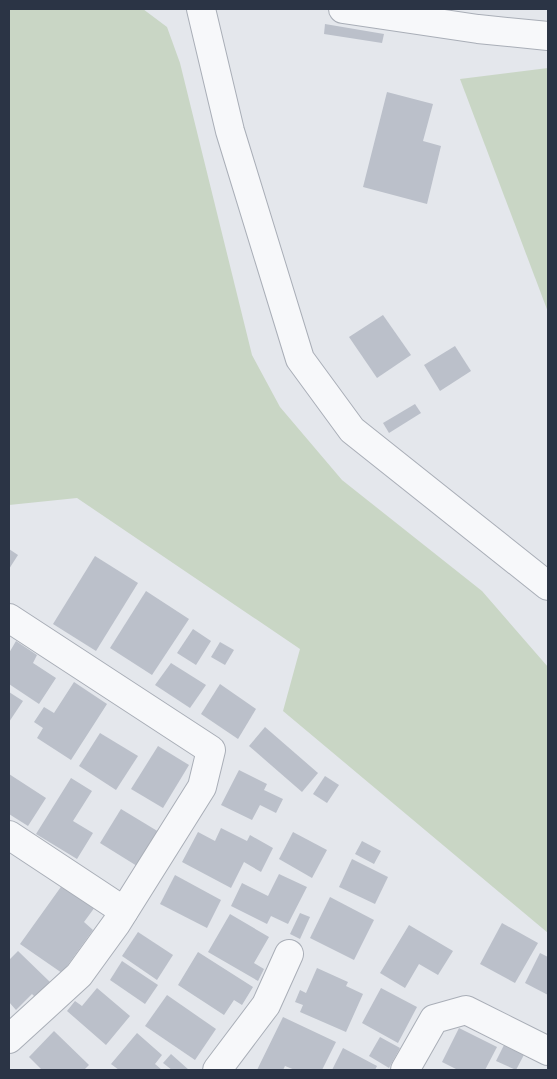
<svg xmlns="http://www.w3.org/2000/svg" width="557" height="1079" font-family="Montserrat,sans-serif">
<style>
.green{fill:#c9d6c5}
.building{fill:#bbc0ca}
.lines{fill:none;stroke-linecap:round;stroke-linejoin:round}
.minor-casing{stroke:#a9aeb7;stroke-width:30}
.minor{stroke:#f7f8fa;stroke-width:28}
</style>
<rect width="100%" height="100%" fill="#e4e7ec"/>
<g class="green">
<polygon points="9,9 143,9 167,27 180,63 252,355 280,407 342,480 482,591 548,667 548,933 283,711 300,649 77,498 9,505"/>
<polygon points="548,68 548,312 460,79"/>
</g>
<g class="building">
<polygon points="325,24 384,34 382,43 324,34"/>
<polygon points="387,92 433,104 423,141 441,146 427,204 363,187"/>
<polygon points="383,315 411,355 377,378 349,337"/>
<polygon points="455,346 471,371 440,391 424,365"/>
<polygon points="415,404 421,413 389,433 383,423"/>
<polygon points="9,549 18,555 9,569"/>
<polygon points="95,556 138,583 96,651 53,624"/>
<polygon points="146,591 189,619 152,675 110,648"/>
<polygon points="193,629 211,641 196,665 177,653"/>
<polygon points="16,641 37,655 33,663 56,678 39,704 9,684 9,653"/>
<polygon points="220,642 234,650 225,665 211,657"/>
<polygon points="171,663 206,685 190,708 155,685"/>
<polygon points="74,682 107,704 71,760 37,738 43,728 34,722 44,707 54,713"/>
<polygon points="220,684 256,709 238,739 201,714"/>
<polygon points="9,692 23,701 9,722"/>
<polygon points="265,727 318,773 302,792 249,746"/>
<polygon points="100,733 138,756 116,790 79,766"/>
<polygon points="158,746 189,765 163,808 131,789"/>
<polygon points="239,770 267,784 264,790 283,799 276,813 260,805 252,820 221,805"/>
<polygon points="9,774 46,798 28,826 9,814"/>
<polygon points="325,776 339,785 327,803 313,794"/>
<polygon points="71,778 92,791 73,821 93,833 77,859 36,834"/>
<polygon points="121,809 159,832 137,866 100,843"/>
<polygon points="221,828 247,841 250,835 273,848 261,872 244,862 231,888 182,862 198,832 215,841"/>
<polygon points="293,832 327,850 312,878 279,859"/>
<polygon points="362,841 381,851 374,864 355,854"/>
<polygon points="352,859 388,877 375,904 339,887"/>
<polygon points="279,874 307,887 288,924 271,916 267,924 231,906 242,883 268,896"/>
<polygon points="175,875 221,900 207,928 160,904"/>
<polygon points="63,884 95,907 84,922 93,930 62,973 20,944"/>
<polygon points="330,897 374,920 354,960 310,938"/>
<polygon points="300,913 310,917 300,939 290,934"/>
<polygon points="230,914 269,937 254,963 264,969 258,981 208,952"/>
<polygon points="502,923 538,943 515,983 480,964"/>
<polygon points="409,925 453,951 438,975 419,964 405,988 380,973"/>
<polygon points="138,932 173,955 157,980 122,956"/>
<polygon points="18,951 51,983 36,998 32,994 16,1010 9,1002 9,960"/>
<polygon points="198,952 253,987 242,1005 234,1000 224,1015 178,985"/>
<polygon points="540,953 548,957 548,995 525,983"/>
<polygon points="122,961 158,985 145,1004 110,980"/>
<polygon points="317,968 348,982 346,986 363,994 346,1032 300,1012 303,1005 295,1002 300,990 306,993"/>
<polygon points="97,988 130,1016 106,1045 67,1011 75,1001 82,1006"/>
<polygon points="381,988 417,1007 398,1043 362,1023"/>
<polygon points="167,995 216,1029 195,1060 145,1026"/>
<polygon points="283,1017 336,1042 322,1070 295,1070 285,1066 283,1070 257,1070"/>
<polygon points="459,1028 497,1047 485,1070 458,1070 442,1062"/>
<polygon points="54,1031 89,1065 84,1070 42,1070 29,1057"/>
<polygon points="137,1033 162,1055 155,1064 162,1070 119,1070 111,1064"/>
<polygon points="380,1037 400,1048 389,1068 369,1056"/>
<polygon points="507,1039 527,1049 516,1070 496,1061"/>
<polygon points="343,1048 377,1066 375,1070 332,1070"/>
<polygon points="171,1054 189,1070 172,1070 163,1063"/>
</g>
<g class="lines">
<defs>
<g id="minor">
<polyline points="201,9 230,131 300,359 352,430 548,586"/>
<polyline points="343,9 478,29 548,36"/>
<polyline points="9,618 211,750 202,787 116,924 79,975 9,1039"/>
<polyline points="9,835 124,911"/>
<polyline points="217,1070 266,1005 289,954"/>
<polyline points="405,1070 434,1019 466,1010 548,1051"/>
</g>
</defs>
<use href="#minor" class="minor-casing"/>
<use href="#minor" class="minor"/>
</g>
<rect width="557" height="1079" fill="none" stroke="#2b3445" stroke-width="20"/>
</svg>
